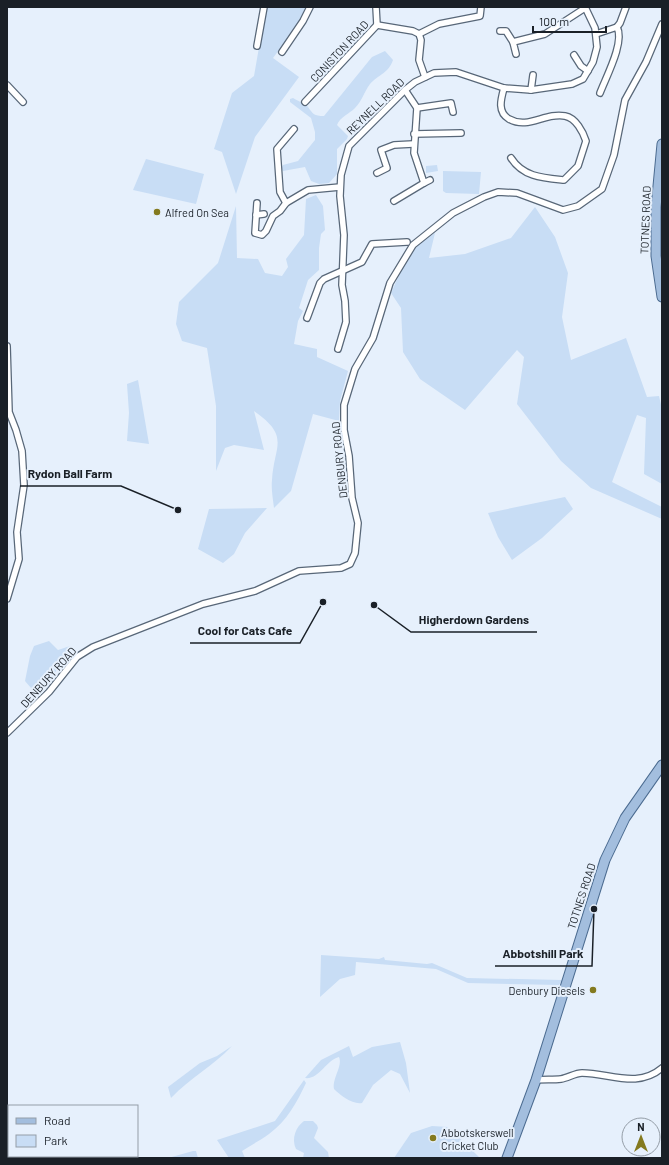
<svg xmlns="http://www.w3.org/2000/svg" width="669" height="1165" font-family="Barlow,sans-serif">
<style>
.green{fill:#c8ddf5}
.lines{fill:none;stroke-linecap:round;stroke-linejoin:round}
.minor-casing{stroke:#586778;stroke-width:8}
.primary-casing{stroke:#4b6b90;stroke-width:11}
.minor{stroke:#fff;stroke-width:5.5}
.primary{stroke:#a3bede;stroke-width:9}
.poi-dot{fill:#847a1f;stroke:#e6f0fc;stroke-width:1.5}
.labels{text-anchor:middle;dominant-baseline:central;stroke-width:4;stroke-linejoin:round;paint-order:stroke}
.street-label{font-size:11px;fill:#1a2027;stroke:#e6f0fc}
.poi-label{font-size:11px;fill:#1a2027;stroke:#e6f0fc;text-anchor:start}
.leader{fill:none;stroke:#1a2027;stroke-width:1.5}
.callout-dot{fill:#1a2027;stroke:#e6f0fc;stroke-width:1.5}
.callout-label{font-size:12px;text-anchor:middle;font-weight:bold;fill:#1a2027;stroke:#e6f0fc;stroke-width:4;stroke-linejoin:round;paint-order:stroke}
</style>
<rect width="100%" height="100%" fill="#e6f0fc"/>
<g class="green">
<polygon points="266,7 306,7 294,30 273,58 299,77 255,137 236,194 222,152 214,149 232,93 254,76"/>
<path d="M385,51L393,60C388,74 379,74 370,84C364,92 362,101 355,108C349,114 340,117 337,125L348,136L347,139L337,149V174L329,183L319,184L311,181L305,167L283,171L281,169L283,165L298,161L315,140V132L311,118L290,102V99L293,98C297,101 305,103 308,107C313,114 314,116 324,116L372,57Z"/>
<polygon points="146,159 204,174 196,204 133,190"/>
<polygon points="437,165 438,171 426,173 426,166"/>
<polygon points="443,171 481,172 479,194 446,193 443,191"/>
<path d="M316,195L323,206L325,230L321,234L319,248V270L308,280L299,308L303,311L298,321L294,344L317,349V357L348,371L340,401L339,421L313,414L291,491L274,508C273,499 271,489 272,480C274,445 291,437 254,411L264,450L234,445L225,448L216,471V406L207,348L182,341L176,324L179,302L218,263L236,206L237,258L258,259L265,273L282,276L288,267L286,259L304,235L306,199Z"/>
<polygon points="535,207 555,237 568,273 562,317 571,360 626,338 647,397 659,396 662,409 662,484 644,474 646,418 637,415 612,482 662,507 662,519 591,488 561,461 517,404 524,357 517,350 465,410 420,379 403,352 401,308 391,293 408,255 417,245 435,233 429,258 465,254 511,238"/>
<polygon points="138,380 149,444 127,441 129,413 127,384"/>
<polygon points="565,497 573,509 542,538 512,560 498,537 488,513"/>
<polygon points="267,508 245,533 234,554 223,563 198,549 209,509"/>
<polygon points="49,641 58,650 70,646 70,652 38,696 25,681 30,656 34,646"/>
<polygon points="321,955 379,959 384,957 385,960 427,964 432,963 467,978 562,980 559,985 468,983 436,969 356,962 355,975 340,979 320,997"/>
<path d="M400,1042L406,1063L410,1093L400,1074L391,1070L373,1085L362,1103C353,1105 340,1095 334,1089C332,1078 343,1066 339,1057C326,1060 319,1080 305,1078L321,1060L349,1046L353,1057L372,1047Z"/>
<path d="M232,1046C213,1066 190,1078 171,1098L168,1087L200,1063L217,1056Z"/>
<path d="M304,1080L306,1083C297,1102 287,1121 269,1134C261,1140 251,1145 242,1151L245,1158H229L217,1140L275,1121Z"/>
<path d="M304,1121H313L317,1125L318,1128L314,1138L328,1152L329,1158H303L304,1153L296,1149C291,1138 296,1127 304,1121Z"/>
<polygon points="432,1126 448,1127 480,1158 394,1158 411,1133"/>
<polygon points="196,1151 198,1158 168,1158 193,1151"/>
</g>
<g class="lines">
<defs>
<g id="minor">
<polyline points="376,7 377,25"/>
<polyline points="377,25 413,31 419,34 421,40 419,60 425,77"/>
<polyline points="617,27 620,23 626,7"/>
<polyline points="500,31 506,31 513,42"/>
<polyline points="419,34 439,24 480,16 481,7"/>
<path d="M596,34L617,27C625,42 606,77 600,93"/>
<polyline points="257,46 264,7"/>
<polyline points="282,52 303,21 310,7"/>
<polyline points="516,54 513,42 545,34 585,8"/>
<polyline points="574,55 581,66 588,71"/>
<polyline points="7,85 23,102"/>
<path d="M504,88C501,99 497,112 509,119C528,130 545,112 565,116C576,118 583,132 586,141L578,166L564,180C543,178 523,177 511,158"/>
<polyline points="405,90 417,108 414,153 424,183 430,180"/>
<polyline points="531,90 533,75"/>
<polyline points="305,102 377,25"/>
<polyline points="417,108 451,103 453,112"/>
<polyline points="414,134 461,133"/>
<polyline points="377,173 387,168 381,150 394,145 413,144"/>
<polyline points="394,201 424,183"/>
<polyline points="257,203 255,233 262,235 266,231 273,216 280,211 286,203 308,190 340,187"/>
<polyline points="286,203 280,192 277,149 294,129"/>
<polyline points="256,215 264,214"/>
<polyline points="307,318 320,283 324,279 362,262 372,244 407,242"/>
<polyline points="7,346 9,412 16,430 22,451 24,485 17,532 19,559 7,599"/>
<polyline points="338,349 346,322 345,301 342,285 344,235 340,196 341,175 349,146 405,90 415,82 434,73 456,72 504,88 531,90 572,84 583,79 593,62 597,47 595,28 585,7"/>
<polyline points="7,733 49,692 77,657 93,647 203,604 255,591 299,571 341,568 350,564 355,553 358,523 352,498 349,456 344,430 344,405 355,369 373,338 390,283 413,245 453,213 484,197 498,192 517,193 563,210 578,206 602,189 614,155 625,100 646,62 662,24"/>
<path d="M536,1080C544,1079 553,1080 561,1079C568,1078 575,1073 582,1073C610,1073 637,1089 662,1068"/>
</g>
<g id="primary">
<polyline points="662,144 656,207 656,256 662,297"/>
<polyline points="507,1158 536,1080 605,860 625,818 662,765"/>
</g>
</defs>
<use href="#minor" class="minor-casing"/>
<use href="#primary" class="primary-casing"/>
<use href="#minor" class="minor"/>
<use href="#primary" class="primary"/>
</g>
<g class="poi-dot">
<circle cx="157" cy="212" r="4"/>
<circle cx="593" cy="990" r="4"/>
<circle cx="433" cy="1138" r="4"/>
</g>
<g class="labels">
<g class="street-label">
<text transform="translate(339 51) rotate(-47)">CONISTON ROAD</text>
<text transform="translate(375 106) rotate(-44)">REYNELL ROAD</text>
<text transform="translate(645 220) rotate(-88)">TOTNES ROAD</text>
<text transform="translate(339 460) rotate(-96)">DENBURY ROAD</text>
<text transform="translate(48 677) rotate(-48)">DENBURY ROAD</text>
<text transform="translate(581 896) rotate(-72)">TOTNES ROAD</text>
</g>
<g class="poi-label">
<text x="165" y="212">Alfred On Sea</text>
<text x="585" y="990" text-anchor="end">Denbury Diesels</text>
<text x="441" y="1132">Abbotskerswell<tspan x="441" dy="13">Cricket Club</tspan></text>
</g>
</g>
<path class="leader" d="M178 510L121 486H20M374 605L411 632H537M323 602L300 643H190M594 909L592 966H495"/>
<g class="callout-dot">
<circle cx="178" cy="510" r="4"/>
<circle cx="374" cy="605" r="4"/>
<circle cx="323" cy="602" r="4"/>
<circle cx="594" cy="909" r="4"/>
</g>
<g class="callout-label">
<text x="70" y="478">Rydon Ball Farm</text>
<text x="474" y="624">Higherdown Gardens</text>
<text x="245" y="635">Cool for Cats Cafe</text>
<text x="543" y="958">Abbotshill Park</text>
</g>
<rect width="669" height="1165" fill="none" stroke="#1a2027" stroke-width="16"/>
<rect x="8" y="1105" width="130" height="52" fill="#e6f0fc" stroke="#949da7"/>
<rect x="16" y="1118" width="20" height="6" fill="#a3bede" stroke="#949da7"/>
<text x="44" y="1125" font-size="12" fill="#1a2027">Road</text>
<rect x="16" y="1135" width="20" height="12" fill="#c8ddf5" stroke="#949da7"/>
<text x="44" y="1145" font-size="12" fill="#1a2027">Park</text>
<g transform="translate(641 1137)"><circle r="19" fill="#e6f0fc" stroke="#949da7"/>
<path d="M0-3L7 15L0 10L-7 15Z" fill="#847a1f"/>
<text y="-6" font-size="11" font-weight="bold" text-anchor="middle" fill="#1a2027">N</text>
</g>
<path d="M533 26v6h73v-6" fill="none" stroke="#1a2027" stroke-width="2"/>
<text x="539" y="26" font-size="12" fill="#1a2027" stroke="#e6f0fc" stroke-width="3" paint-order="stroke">100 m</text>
</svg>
